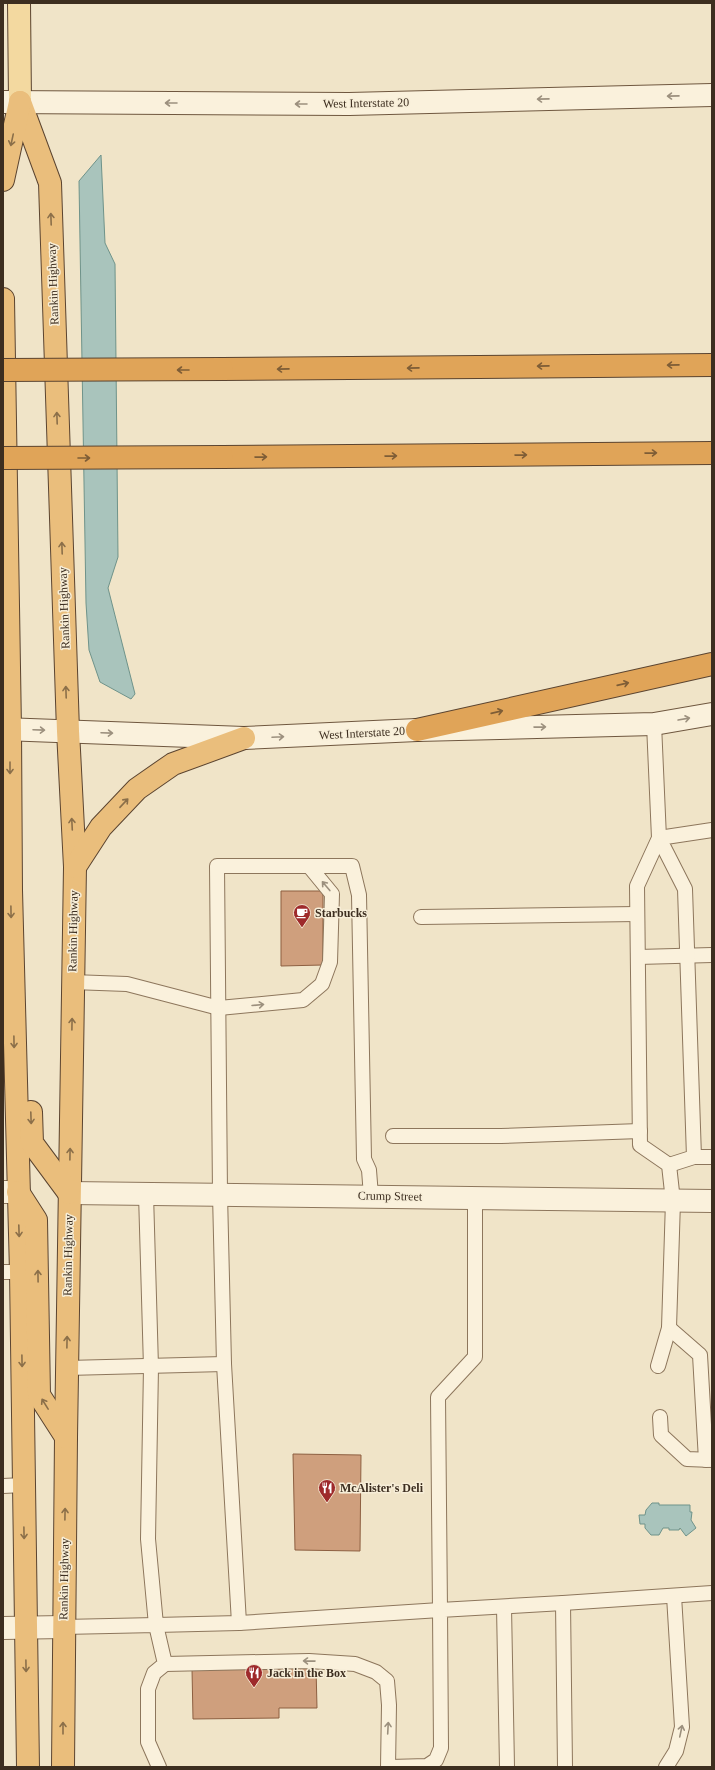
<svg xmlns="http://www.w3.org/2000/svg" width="715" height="1770" font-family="'Times New Roman',serif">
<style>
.water{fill:#a9c4bc;stroke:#6f938a}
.building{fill:#cf9f7d;stroke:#8d5f41}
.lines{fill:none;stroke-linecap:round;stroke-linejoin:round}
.service-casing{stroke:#8d765c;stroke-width:16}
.minor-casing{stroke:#8d765c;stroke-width:24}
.secondary-casing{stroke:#6f573f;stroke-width:24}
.primary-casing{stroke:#5b4430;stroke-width:24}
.trunk-casing{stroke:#5b4430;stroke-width:24}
.motorway-casing{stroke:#5b4430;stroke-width:24}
.service{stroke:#faf1dc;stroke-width:14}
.minor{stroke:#faf1dc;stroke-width:22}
.secondary{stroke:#faf1dc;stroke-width:22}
.primary{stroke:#f3d9a0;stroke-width:22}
.trunk{stroke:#eabe7c;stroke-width:22}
.motorway{stroke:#e0a458;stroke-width:22}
.motorway-bridge-casing{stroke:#5b4430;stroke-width:24;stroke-linecap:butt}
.motorway-bridge{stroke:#e0a458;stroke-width:22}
.oneway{stroke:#9c907e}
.oneway2{stroke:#8b6f49}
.oneway3{stroke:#7e5d36}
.labels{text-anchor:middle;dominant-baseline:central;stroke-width:3;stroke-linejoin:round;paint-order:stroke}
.street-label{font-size:12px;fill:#3d2e20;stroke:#f7eed8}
.poi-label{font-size:12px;font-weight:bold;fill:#3d2e20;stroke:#f7eed8;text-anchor:start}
</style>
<rect width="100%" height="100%" fill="#f0e4c8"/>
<g class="water">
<polygon points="101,155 105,243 115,264 118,557 108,588 135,694 131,699 100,682 89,650 86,603 79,181"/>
<polygon points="652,1503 659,1503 659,1505 690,1505 690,1512 692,1512 691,1520 696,1528 686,1536 680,1528 679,1530 669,1530 669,1528 663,1528 659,1535 651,1535 645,1528 645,1524 640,1524 639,1515 645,1515 646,1510"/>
</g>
<g class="building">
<polygon points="281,891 323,891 323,965 281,966"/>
<polygon points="293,1454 361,1455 360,1551 295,1550"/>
<polygon points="316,1667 317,1708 279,1708 279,1718 193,1719 192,1669"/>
</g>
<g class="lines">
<defs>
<g id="service">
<polyline points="654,724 659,838 637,886 640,1145 669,1165 673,1201 669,1328 658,1366"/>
<polyline points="421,917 637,914"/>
<polyline points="638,957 712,955"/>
<polyline points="72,982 127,984 219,1008 303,1000 322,984 330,962 332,894 309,866"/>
<polyline points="393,1136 501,1136 640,1131"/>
<polyline points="694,1157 712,1157"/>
<polyline points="669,1165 694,1157 685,889 659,838 712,830"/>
<polyline points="146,1194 151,1367 148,1539 156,1625 239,1623 440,1610 438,1397 475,1357 475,1197"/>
<polyline points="3,1272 21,1272"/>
<polyline points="669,1328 700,1355 706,1460"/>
<polyline points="67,1368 224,1364"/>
<polyline points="660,1417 661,1435 687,1459 712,1460"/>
<polyline points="3,1486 23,1485"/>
<polyline points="563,1603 712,1593"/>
<polyline points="504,1607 507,1767"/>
<polyline points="239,1623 224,1364 220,1194 217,866 352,866 359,895 364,1159 369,1170 371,1196"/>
<polyline points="63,1627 156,1625 165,1664 154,1673 148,1689 148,1742 159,1767"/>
<polyline points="165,1664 309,1661 355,1664 376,1672 387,1681 389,1705 388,1767"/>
<polyline points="390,1767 427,1766 436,1760 441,1748 440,1610 563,1603 565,1767"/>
<polyline points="666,1767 676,1751 682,1727 674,1596"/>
</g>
<g id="minor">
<polyline points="3,1192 18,1192"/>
<polyline points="69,1193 712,1201"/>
<polyline points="3,1628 63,1627"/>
</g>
<g id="secondary">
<polyline points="3,102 349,104 712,95"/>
<polyline points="3,729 244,738 417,730 654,724 712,714"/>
</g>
<polyline id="primary" points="19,3 20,102"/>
<g id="trunk">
<polyline points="20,102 50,183 68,731 75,867 66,1437 63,1767"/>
<polyline points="3,180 20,102"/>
<polyline points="3,299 10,729 11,890 21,1272 28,1767"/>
<polyline points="75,867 101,827 137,789 173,764 244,738"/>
<polyline points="31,1112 32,1143 69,1193"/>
<polyline points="18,1192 36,1220 39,1395 66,1437"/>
</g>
<g id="motorway">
<polyline points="222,369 712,365"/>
<polyline points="222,457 712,453"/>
<polyline points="417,730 712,664"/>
</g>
</defs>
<use href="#service" class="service-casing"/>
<use href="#minor" class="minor-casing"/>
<use href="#secondary" class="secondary-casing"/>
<use href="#primary" class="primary-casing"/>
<use href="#trunk" class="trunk-casing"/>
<use href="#motorway" class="motorway-casing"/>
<use href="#service" class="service"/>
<use href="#minor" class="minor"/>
<use href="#secondary" class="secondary"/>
<use href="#primary" class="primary"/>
<use href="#trunk" class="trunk"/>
<use href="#motorway" class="motorway"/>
<defs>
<g id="motorway-bridge">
<polyline points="3,370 222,369"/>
<polyline points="3,458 222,457"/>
</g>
</defs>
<use href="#motorway-bridge" class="motorway-bridge-casing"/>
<use href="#motorway-bridge" class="motorway-bridge"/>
</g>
<defs><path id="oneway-shaft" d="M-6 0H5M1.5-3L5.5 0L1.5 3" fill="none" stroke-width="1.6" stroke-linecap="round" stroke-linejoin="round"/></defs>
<g class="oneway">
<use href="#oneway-shaft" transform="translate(673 96) rotate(179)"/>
<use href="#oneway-shaft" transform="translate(543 99) rotate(179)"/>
<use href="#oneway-shaft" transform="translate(171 103) rotate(-180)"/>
<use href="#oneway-shaft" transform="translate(301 104) rotate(-180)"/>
<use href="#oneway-shaft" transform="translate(684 719) rotate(-10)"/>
<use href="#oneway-shaft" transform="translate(540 727) rotate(-1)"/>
<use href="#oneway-shaft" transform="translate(39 730) rotate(2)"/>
<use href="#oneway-shaft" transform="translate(107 733) rotate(2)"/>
<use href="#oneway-shaft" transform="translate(278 737) rotate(-3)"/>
<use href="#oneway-shaft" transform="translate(326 886) rotate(-130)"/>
<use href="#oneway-shaft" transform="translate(258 1005) rotate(-5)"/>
<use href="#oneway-shaft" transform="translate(309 1661) rotate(-179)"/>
<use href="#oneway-shaft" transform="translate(388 1728) rotate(-87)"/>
<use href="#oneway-shaft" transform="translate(681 1731) rotate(-78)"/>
</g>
<g class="oneway2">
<use href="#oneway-shaft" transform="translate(12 140) rotate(102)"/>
<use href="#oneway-shaft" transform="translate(51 219) rotate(-92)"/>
<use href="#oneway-shaft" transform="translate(57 418) rotate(-92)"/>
<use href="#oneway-shaft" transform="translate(62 548) rotate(-92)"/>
<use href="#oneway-shaft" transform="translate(66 692) rotate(-92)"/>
<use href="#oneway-shaft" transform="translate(10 768) rotate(90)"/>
<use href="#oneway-shaft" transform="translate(124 803) rotate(-47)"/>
<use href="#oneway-shaft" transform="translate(72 824) rotate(-93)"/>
<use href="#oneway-shaft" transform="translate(11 912) rotate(89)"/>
<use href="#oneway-shaft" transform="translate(72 1024) rotate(-89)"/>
<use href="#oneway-shaft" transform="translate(14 1042) rotate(89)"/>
<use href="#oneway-shaft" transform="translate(31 1118) rotate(88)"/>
<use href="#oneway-shaft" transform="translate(70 1154) rotate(-89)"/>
<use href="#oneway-shaft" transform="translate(19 1231) rotate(88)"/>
<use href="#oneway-shaft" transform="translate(38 1276) rotate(-91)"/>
<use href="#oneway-shaft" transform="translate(67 1342) rotate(-89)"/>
<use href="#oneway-shaft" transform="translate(22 1361) rotate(89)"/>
<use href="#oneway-shaft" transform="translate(45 1404) rotate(-122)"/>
<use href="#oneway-shaft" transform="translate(65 1514) rotate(-89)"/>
<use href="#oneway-shaft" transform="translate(24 1533) rotate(89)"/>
<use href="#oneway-shaft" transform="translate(26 1666) rotate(89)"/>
<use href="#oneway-shaft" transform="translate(63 1728) rotate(-90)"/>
</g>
<g class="oneway3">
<use href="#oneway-shaft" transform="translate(673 365) rotate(179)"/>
<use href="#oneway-shaft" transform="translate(543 366) rotate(179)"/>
<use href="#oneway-shaft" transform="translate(413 368) rotate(179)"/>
<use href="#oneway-shaft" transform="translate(283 369) rotate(179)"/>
<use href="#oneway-shaft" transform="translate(183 370) rotate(180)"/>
<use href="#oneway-shaft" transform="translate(651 453) rotate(-1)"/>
<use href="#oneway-shaft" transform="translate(521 455) rotate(-1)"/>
<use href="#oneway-shaft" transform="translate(391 456) rotate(-1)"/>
<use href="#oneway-shaft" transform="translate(261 457) rotate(-1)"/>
<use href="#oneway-shaft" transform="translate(84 458)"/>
<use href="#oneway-shaft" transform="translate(623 684) rotate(-13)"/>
<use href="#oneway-shaft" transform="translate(497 712) rotate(-13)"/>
</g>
<defs>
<symbol id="cafe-pin" viewBox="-11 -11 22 30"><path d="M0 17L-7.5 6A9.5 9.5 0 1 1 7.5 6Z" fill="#9e2a2b" stroke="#f7eed8"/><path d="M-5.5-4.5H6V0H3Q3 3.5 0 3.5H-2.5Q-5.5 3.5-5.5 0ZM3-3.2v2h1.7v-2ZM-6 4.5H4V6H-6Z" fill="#fff"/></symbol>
<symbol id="restaurant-pin" viewBox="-11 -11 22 30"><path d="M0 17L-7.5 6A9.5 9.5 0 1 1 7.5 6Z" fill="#9e2a2b" stroke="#f7eed8"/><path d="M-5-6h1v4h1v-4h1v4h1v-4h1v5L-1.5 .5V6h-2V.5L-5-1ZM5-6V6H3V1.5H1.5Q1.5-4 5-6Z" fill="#fff"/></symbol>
</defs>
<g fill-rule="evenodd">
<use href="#cafe-pin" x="292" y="903" width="20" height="27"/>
<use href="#restaurant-pin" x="317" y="1478" width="20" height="27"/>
<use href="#restaurant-pin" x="244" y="1663" width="20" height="27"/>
</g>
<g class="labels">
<g class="street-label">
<text transform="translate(366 103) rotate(-1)">West Interstate 20</text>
<text transform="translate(53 284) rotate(-92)">Rankin Highway</text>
<text transform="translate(64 608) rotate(-92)">Rankin Highway</text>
<text transform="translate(362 733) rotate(-3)">West Interstate 20</text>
<text transform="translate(73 931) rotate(-89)">Rankin Highway</text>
<text transform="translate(390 1196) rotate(1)">Crump Street</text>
<text transform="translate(68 1255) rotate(-89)">Rankin Highway</text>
<text transform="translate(64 1579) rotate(-89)">Rankin Highway</text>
</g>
<g class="poi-label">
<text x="315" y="913">Starbucks</text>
<text x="340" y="1488">McAlister's Deli</text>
<text x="267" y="1673">Jack in the Box</text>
</g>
</g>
<rect width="715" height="1770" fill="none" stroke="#3d2e20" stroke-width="8"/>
</svg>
